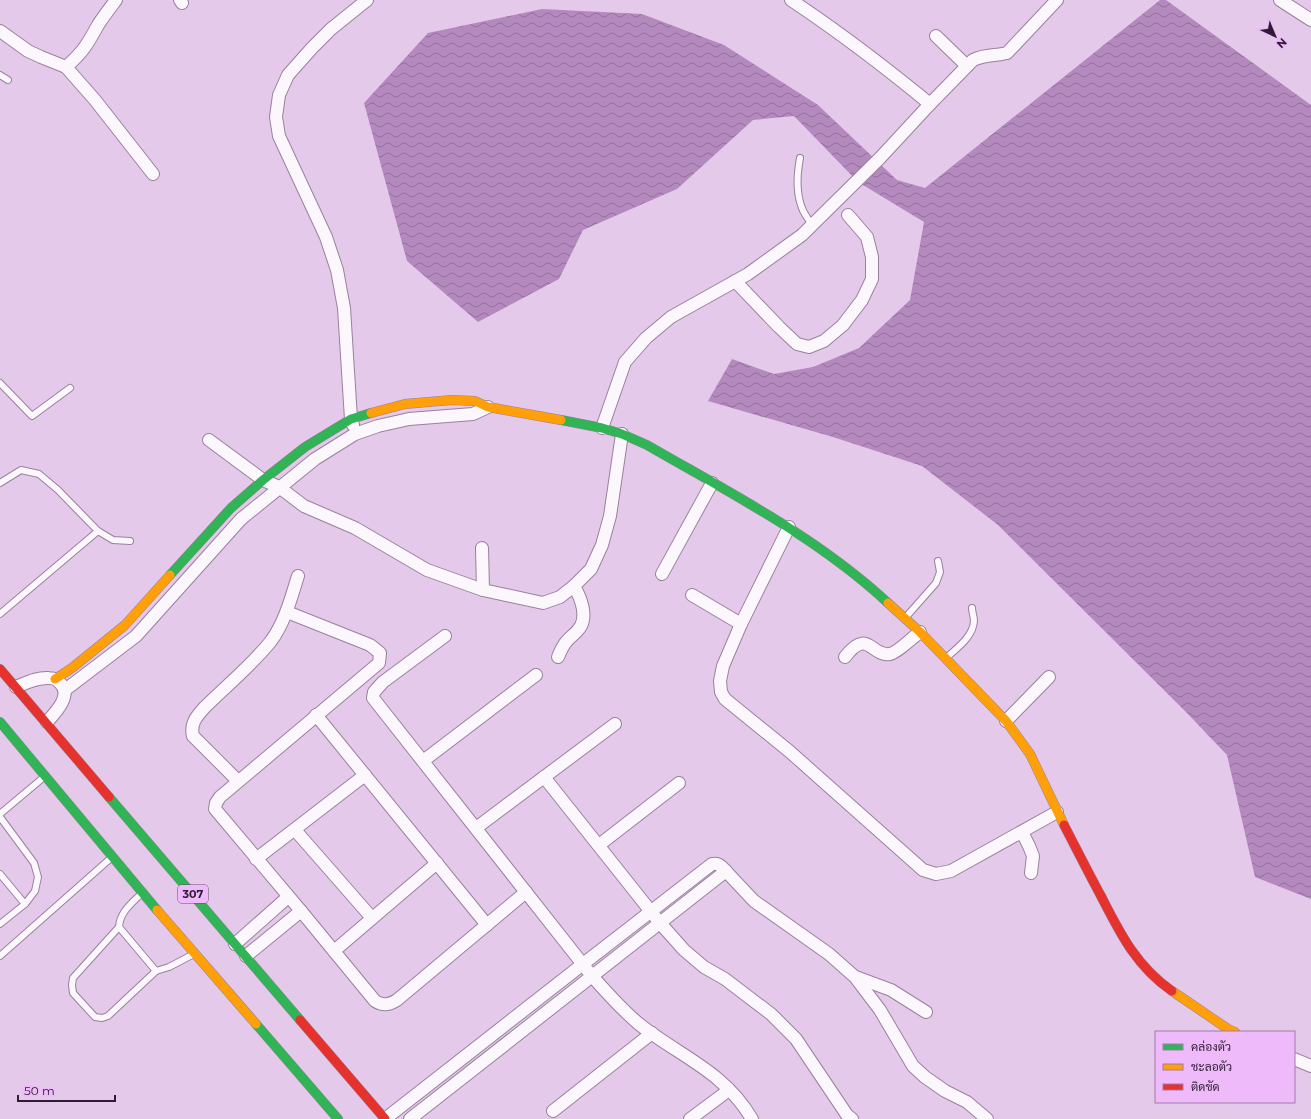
<svg xmlns="http://www.w3.org/2000/svg" width="1311" height="1119" font-family="Montserrat,Sarabun,sans-serif">
<style>
.water{fill:url(#water-waves)}
.lines{fill:none;stroke-linecap:round;stroke-linejoin:round}
.lane-casing{stroke:#97829c;stroke-width:8}
.street-casing{stroke:#97829c;stroke-width:14}
.fast-casing{stroke:#97829c;stroke-width:10}
.slow-casing{stroke:#97829c;stroke-width:10}
.jam-casing{stroke:#97829c;stroke-width:10}
.lane{stroke:#fbf7fc;stroke-width:6}
.street{stroke:#fbf7fc;stroke-width:12}
.fast{stroke:#30b455;stroke-width:9}
.slow{stroke:#ff9f0a;stroke-width:9}
.jam{stroke:#e5322d;stroke-width:9}
.labels{text-anchor:middle;dominant-baseline:central;stroke-width:4;stroke-linejoin:round;paint-order:stroke}
.shield{fill:#eebafa;stroke:#684b6f;stroke-width:1}
.shield-label{font-size:11px;font-weight:bold;fill:#2f1b33}
</style>
<defs>
<pattern id="water-waves" width="16" height="10" patternUnits="userSpaceOnUse"><rect width="16" height="10" fill="#b489be"/><path d="M0 5q4-4 8 0t8 0" fill="none" stroke="#936f9b"/></pattern>
</defs>
<rect width="100%" height="100%" fill="#e5c9eb"/>
<polygon class="water" points="1160,0 1166,0 1311,105 1311,899 1255,877 1227,755 1186,712 998,525 922,466 833,437 708,401 732,359 774,374 813,367 859,348 910,300 924,222 858,182 794,116 753,120 677,189 583,230 559,279 478,322 407,261 364,103 428,33 542,9 642,14 724,45 818,105 897,180 925,188"/>
<g class="lines">
<defs>
<g id="lane">
<polyline points="0,75 8,80"/>
<path d="M800,158C797,174 796,193 802,208C804,214 809,220 812,225"/>
<polyline points="0,383 32,416 70,388"/>
<polyline points="0,483 21,470 39,474 58,490 98,531 113,540 130,541"/>
<polyline points="0,614 98,531"/>
<polyline points="906,617 936,583 940,572 938,561"/>
<path d="M946,658C957,648 973,637 974,621C974,617 972,612 972,608"/>
<polyline points="0,814 44,777"/>
<polyline points="0,817 34,863 38,877 35,891 25,904 0,924"/>
<polyline points="0,874 25,904"/>
<path d="M141,894C131,904 120,912 119,927L73,978L72,985L73,993L95,1017L102,1018L108,1016L156,971"/>
<polyline points="119,927 156,971 169,967 192,955"/>
<polyline points="0,956 111,858"/>
</g>
<g id="street">
<polyline points="180,0 182,3"/>
<path d="M791,0C839,32 885,67 930,104"/>
<polyline points="1280,0 1311,20"/>
<polyline points="0,31 28,51 41,57 66,67 95,100 153,174"/>
<polyline points="936,36 967,66"/>
<path d="M66,67C83,52 87,45 98,25C103,17 110,8 116,0"/>
<polyline points="735,281 779,327 797,344 809,347 824,341 843,325 862,300 872,279 872,257 867,237 848,215"/>
<polyline points="353,425 351,419 344,308 337,270 326,237 279,136 276,117 279,95 288,75 312,48 331,29 367,0"/>
<path d="M602,428L625,362L646,338L671,317L748,274L802,235L880,158L930,104L973,60C985,54 995,56 1007,53L1057,0"/>
<polyline points="209,440 263,480 279,487 304,506 355,528 427,570 483,590 543,603 560,597 574,586 591,569 602,545 610,516 622,434"/>
<polyline points="789,527 741,624 723,666 720,681 721,692 725,699 789,751 923,870 936,874 951,871 1057,812"/>
<polyline points="482,548 483,590"/>
<polyline points="662,574 712,483"/>
<polyline points="692,595 741,624"/>
<path d="M287,612L370,645L380,653L379,663L220,797L216,803L215,809L301,911L375,1001C383,1006 389,1005 397,1000L526,892"/>
<path d="M445,636L383,682L374,692L373,698L592,976C607,993 622,1010 639,1024C679,1056 724,1071 752,1119"/>
<path d="M558,657C560,652 563,645 567,641C570,637 575,634 578,630C589,618 581,598 574,586"/>
<path d="M845,657C868,627 871,657 890,654C897,653 913,637 920,632"/>
<path d="M16,687C26,683 37,677 49,678C54,678 56,679 60,683C73,695 55,713 47,722"/>
<polyline points="65,690 136,636 241,519 315,459 355,434 378,426 409,419 473,414 488,407"/>
<polyline points="316,715 487,925"/>
<polyline points="1006,721 1049,677"/>
<polyline points="423,761 536,675"/>
<polyline points="544,777 660,923 684,950 704,967 725,979 771,1014 796,1039 847,1115 852,1119"/>
<path d="M238,781L193,736C190,724 196,717 204,708C225,687 253,664 271,641C285,622 291,598 298,576"/>
<polyline points="476,828 615,724"/>
<polyline points="295,830 372,918"/>
<polyline points="1022,832 1029,846 1033,856 1031,873"/>
<polyline points="599,845 679,783"/>
<polyline points="256,859 365,775"/>
<polyline points="235,944 288,897"/>
<polyline points="334,951 437,863"/>
<polyline points="246,956 301,911"/>
<polyline points="856,977 891,990 926,1012"/>
<polyline points="1294,1059 1311,1066"/>
<polyline points="553,1111 652,1033"/>
<path d="M385,1119L583,964L712,864C716,863 719,864 722,867L754,901L829,954L855,977L880,1010L913,1066L925,1077L945,1091L967,1102L987,1119"/>
<polyline points="410,1119 726,871"/>
<polyline points="690,1119 729,1090"/>
</g>
<g id="fast">
<path d="M561,420L602,428L622,434L647,445C730,493 817,537 888,603"/>
<polyline points="170,575 231,508 263,480 305,447 351,419 371,413"/>
<polyline points="0,722 157,910"/>
<polyline points="109,797 300,1020"/>
<polyline points="256,1024 338,1119"/>
</g>
<g id="slow">
<polyline points="371,413 405,404 452,400 475,401 488,407 561,420"/>
<polyline points="888,603 920,632 1006,721 1030,754 1064,825"/>
<polyline points="55,679 72,668 125,625 170,575"/>
<polyline points="157,910 256,1024"/>
<polyline points="1172,991 1228,1029 1235,1032"/>
</g>
<g id="jam">
<polyline points="0,669 109,797"/>
<path d="M1064,825C1076,848 1088,872 1101,896C1120,933 1136,966 1172,991"/>
<polyline points="300,1020 385,1119"/>
</g>
</defs>
<use href="#lane" class="lane-casing"/>
<use href="#street" class="street-casing"/>
<use href="#fast" class="fast-casing"/>
<use href="#slow" class="slow-casing"/>
<use href="#jam" class="jam-casing"/>
<use href="#lane" class="lane"/>
<use href="#street" class="street"/>
<use href="#fast" class="fast"/>
<use href="#slow" class="slow"/>
<use href="#jam" class="jam"/>
</g>
<g class="labels">
<rect class="shield" x="178" y="885" width="30" height="18" rx="3"/>
<g class="shield-label">
<text x="193" y="894">307</text>
</g>
</g>
<rect x="1155" y="1031" width="140" height="72" fill="#eebafa" stroke="#a27aaa"/>
<rect x="1163" y="1044" width="20" height="6" fill="#30b455" stroke="#a27aaa"/>
<text x="1191" y="1051" font-size="12" fill="#2f1b33">คล่องตัว</text>
<rect x="1163" y="1064" width="20" height="6" fill="#ff9f0a" stroke="#a27aaa"/>
<text x="1191" y="1071" font-size="12" fill="#2f1b33">ชะลอตัว</text>
<rect x="1163" y="1084" width="20" height="6" fill="#e5322d" stroke="#a27aaa"/>
<text x="1191" y="1091" font-size="12" fill="#2f1b33">ติดขัด</text>
<g transform="translate(1275 36) rotate(136)" stroke="#eebafa" stroke-width="3" paint-order="stroke">
<path d="M0-3L7 15L0 10L-7 15Z" fill="#2f1b33"/>
<text y="-6" font-size="11" font-weight="bold" text-anchor="middle" fill="#2f1b33">N</text>
</g>
<path d="M18 1095v6h97v-6" fill="none" stroke="#2f1b33" stroke-width="2"/>
<text x="24" y="1095" font-size="12" fill="#2f1b33" stroke="#eebafa" stroke-width="3" paint-order="stroke">50 m</text>
</svg>
